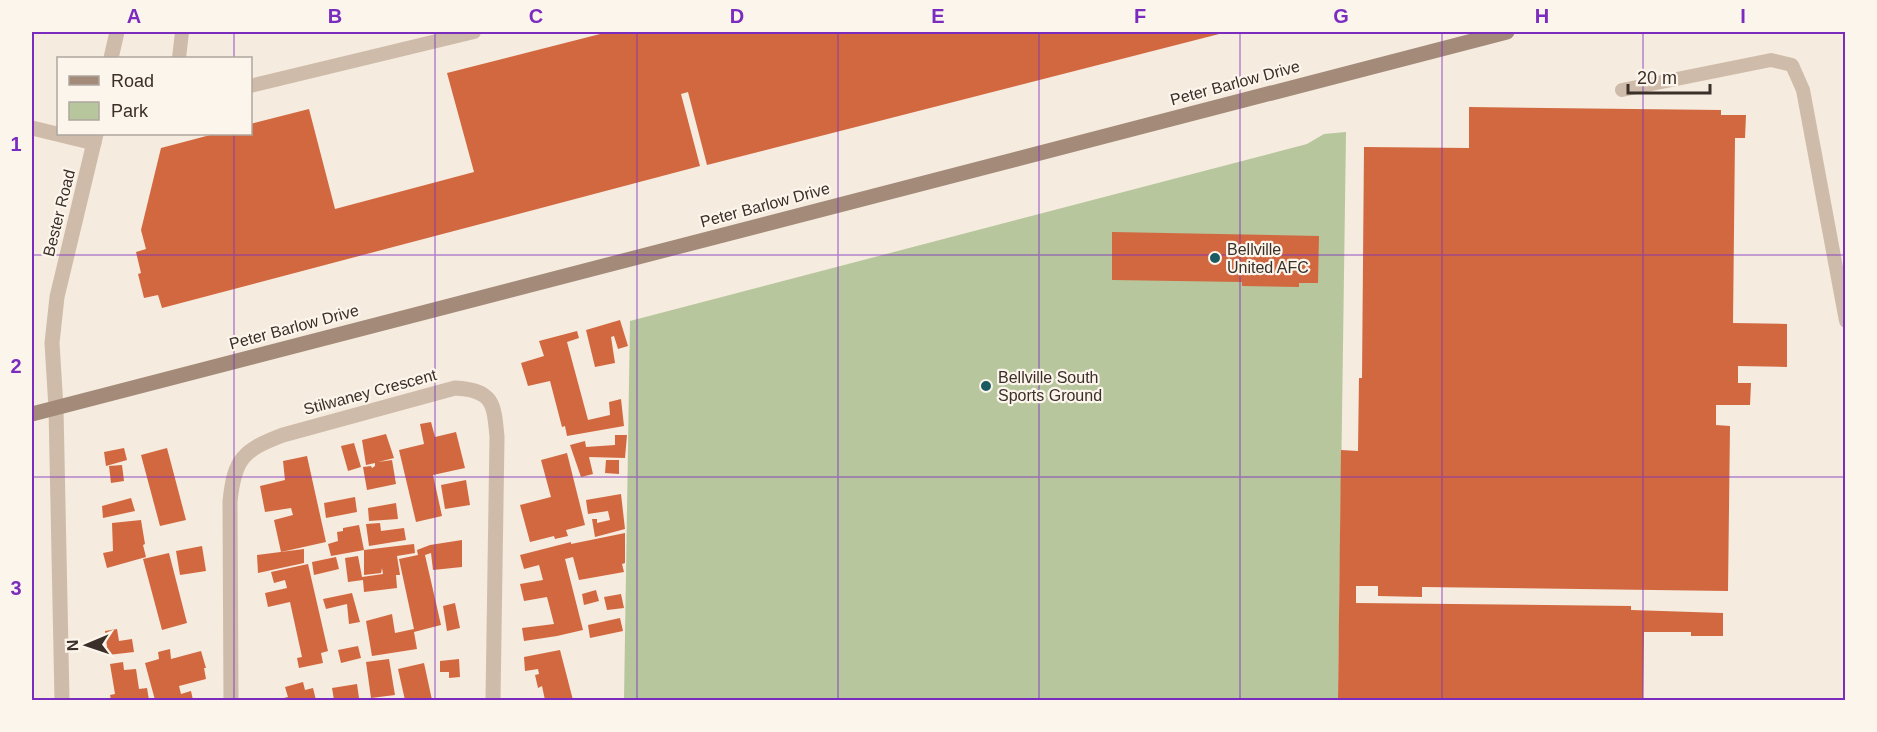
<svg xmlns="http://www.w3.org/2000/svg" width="1877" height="732" font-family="Helvetica,sans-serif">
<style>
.green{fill:#b7c69c}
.building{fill:#d26840}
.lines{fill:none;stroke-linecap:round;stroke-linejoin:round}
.lane{stroke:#cfbba9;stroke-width:14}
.street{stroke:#cfbba9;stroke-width:15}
.secondary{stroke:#a38a79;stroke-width:15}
.grid{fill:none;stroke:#7b2cbf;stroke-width:1.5;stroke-opacity:0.55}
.poi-dot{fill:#1a5b62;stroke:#fcf5ec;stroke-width:2}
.labels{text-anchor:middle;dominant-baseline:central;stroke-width:4.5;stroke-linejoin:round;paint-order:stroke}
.street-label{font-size:16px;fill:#3b2f29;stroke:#fcf5ec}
.poi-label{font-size:16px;fill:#3b2f29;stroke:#fcf5ec;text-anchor:start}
.neatline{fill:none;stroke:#7b2cbf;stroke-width:2}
.grid-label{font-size:20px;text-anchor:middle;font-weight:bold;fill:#7b2cbf}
</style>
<rect width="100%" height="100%" fill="#f5ebde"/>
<polygon class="green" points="1346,132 1338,700 624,700 630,321 1307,144 1324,134"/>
<g class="building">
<polygon points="608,32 1227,32 707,165 688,92 681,94 700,166 162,308 158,295 144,298 138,274 141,273 136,252 146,249 141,230 161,148 214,134 250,134 250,124 309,109 335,209 474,172 447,73"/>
<polygon points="1469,107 1721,110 1721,115 1746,115 1745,138 1735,138 1733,323 1787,324 1787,367 1738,366 1738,383 1751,383 1750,405 1716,405 1716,425 1730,426 1728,591 1422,587 1422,597 1378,596 1378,586 1356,586 1356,603 1631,606 1631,610 1723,613 1723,636 1691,636 1691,632 1644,632 1643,700 1338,700 1341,450 1358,451 1359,378 1362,378 1364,147 1469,148"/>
<polygon points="1112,232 1319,236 1318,283 1299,283 1299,287 1242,286 1242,282 1112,280"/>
<polygon points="620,320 628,346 618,349 614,336 611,337 615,363 595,367 586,330"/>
<polygon points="577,331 579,338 567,342 588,420 610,415 609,402 621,399 624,426 567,436 565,426 562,427 550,381 528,386 521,363 544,356 539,341"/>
<polygon points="431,422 435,437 456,432 465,468 433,475 442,516 416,522 399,450 424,444 420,424"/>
<polygon points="386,434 394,458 378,462 392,460 396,484 367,490 363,467 371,466 372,468 375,466 375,463 366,465 362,440"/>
<polygon points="615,435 627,435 625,458 589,457 593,474 581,477 570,445 585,441 586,447 615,445"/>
<polygon points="354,443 361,467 348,471 341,446"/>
<polygon points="124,448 127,460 106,466 104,452"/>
<polygon points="167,448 186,520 160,526 141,455"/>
<polygon points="567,453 585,525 566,530 568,536 555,539 554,536 530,542 520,505 551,497 541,460"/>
<polygon points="307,456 326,542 281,552 274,520 293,515 291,508 265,512 260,486 285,480 283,461"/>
<polygon points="606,460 619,460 619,474 605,473"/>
<polygon points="122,465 124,481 111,483 109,466"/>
<polygon points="466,480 470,505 445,509 441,485"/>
<polygon points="621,494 625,529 595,537 592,519 597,519 597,523 610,520 608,511 588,514 586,500"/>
<polygon points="355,497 357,512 326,518 324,503"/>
<polygon points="131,498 135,511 103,518 102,506"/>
<polygon points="396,503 398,519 369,521 368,508"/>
<polygon points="141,520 145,544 143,545 146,557 107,568 103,553 113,551 112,523"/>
<polygon points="380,523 381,531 404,528 406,540 369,546 366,524"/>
<polygon points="359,525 364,550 331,556 328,544 338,541 337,532 343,531 343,528"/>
<polygon points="625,533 625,563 622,564 624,572 579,580 573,557 565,559 583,630 557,636 524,641 522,628 554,624 547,597 524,601 520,584 543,580 539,565 524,569 520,555 571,542 571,544"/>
<polygon points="462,540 462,567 433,570 431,553 425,555 441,625 414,632 417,649 372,656 366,621 392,614 395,633 414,629 399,559 418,555 417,550 430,545"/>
<polygon points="414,544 415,553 397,556 400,575 396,575 397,588 364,592 363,580 348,582 345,558 358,556 362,577 383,574 382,568 381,573 364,575 364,550"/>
<polygon points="202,546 206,571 180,575 176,551"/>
<polygon points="304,549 304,563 258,573 257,555"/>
<polygon points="169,553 187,623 162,630 143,559"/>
<polygon points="336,557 339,569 314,575 312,562"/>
<polygon points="308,564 328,651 321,653 323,663 299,668 297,658 302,657 290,602 268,607 265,593 287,588 285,580 274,583 271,572"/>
<polygon points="596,590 599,601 584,605 582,594"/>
<polygon points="352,593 360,622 349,624 347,604 326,609 323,599"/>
<polygon points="621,594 624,608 607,610 604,597"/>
<polygon points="455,603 460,628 447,631 443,606"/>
<polygon points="620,618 623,631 590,638 588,625"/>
<polygon points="117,629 119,641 132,639 134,652 108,655 105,631"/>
<polygon points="358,646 361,658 341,663 338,650"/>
<polygon points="170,649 171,659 201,651 206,668 204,668 206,679 179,686 181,694 191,691 193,700 155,700 145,663 159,659 158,652"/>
<polygon points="560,650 573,700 545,700 542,686 538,688 535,675 539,674 538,669 525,671 524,657"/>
<polygon points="389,659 395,695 371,698 366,662"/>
<polygon points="459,659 460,677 449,678 449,672 440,672 440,661"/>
<polygon points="123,662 124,670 136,669 139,689 147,688 149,700 111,700 110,695 115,694 110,664"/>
<polygon points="424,663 432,700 405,700 398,669"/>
<polygon points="303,682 305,690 313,688 316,700 275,700 288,697 285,687"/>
<polygon points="357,684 359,698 334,700 332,688"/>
</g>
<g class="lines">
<g class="lane">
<polyline points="179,58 182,32"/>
<polyline points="250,86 474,32"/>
<polyline points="1622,90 1771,60 1792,65 1803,90 1846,321"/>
</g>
<g class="street">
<polyline points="111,58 117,32"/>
<polyline points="32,128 94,143"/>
<polyline points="62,700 56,408 52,343 57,297 96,134"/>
<path d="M231,700L230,502C234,459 243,450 283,435L455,388C493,390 494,403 497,437L493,700"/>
</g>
<polyline class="secondary" points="32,414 1507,32"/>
</g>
<path class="grid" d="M234,32V58M435,32V700M637,32V700M838,32V700M1039,32V700M1240,32V700M1442,32V700M1643,32V700M234,134V700M32,255H1846M32,477H1846"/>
<g class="poi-dot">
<circle cx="1215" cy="258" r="6"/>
<circle cx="986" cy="386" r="6"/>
</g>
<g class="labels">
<g class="street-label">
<text transform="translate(1235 83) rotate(-15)">Peter Barlow Drive</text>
<text transform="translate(765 205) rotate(-15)">Peter Barlow Drive</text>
<text transform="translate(59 213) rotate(-76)">Bester Road</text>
<text transform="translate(294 327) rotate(-15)">Peter Barlow Drive</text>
<text transform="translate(370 392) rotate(-15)">Stilwaney Crescent</text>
</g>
<g class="poi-label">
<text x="1227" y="249">Bellville<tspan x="1227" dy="18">United AFC</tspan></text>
<text x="998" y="377">Bellville South<tspan x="998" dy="18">Sports Ground</tspan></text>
</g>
</g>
<rect width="1877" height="732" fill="none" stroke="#fcf5ec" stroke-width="66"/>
<rect x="57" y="57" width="195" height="78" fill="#fcf5ec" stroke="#afa69e" stroke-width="1.5"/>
<rect x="69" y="76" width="30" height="9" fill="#a38a79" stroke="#afa69e" stroke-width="1.5"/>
<text x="111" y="87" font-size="18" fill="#3b2f29">Road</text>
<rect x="69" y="102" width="30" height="18" fill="#b7c69c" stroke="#afa69e" stroke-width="1.5"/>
<text x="111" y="117" font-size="18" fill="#3b2f29">Park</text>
<g transform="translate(87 645) rotate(268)" stroke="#fcf5ec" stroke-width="4.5" paint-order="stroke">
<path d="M0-4.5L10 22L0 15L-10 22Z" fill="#3b2f29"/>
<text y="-9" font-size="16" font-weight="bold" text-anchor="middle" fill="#3b2f29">N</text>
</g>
<path d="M1628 84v9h82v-9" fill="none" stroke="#3b2f29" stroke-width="3"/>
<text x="1637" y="84" font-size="18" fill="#3b2f29" stroke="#fcf5ec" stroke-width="4.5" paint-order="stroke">20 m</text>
<rect x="33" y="33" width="1811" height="666" class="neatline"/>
<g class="grid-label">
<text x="134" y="23">A</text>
<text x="335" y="23">B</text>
<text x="536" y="23">C</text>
<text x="737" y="23">D</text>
<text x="938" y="23">E</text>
<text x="1140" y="23">F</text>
<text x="1341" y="23">G</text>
<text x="1542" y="23">H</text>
<text x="1743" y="23">I</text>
<text x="16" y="151">1</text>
<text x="16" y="373">2</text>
<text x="16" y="595">3</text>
</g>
</svg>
